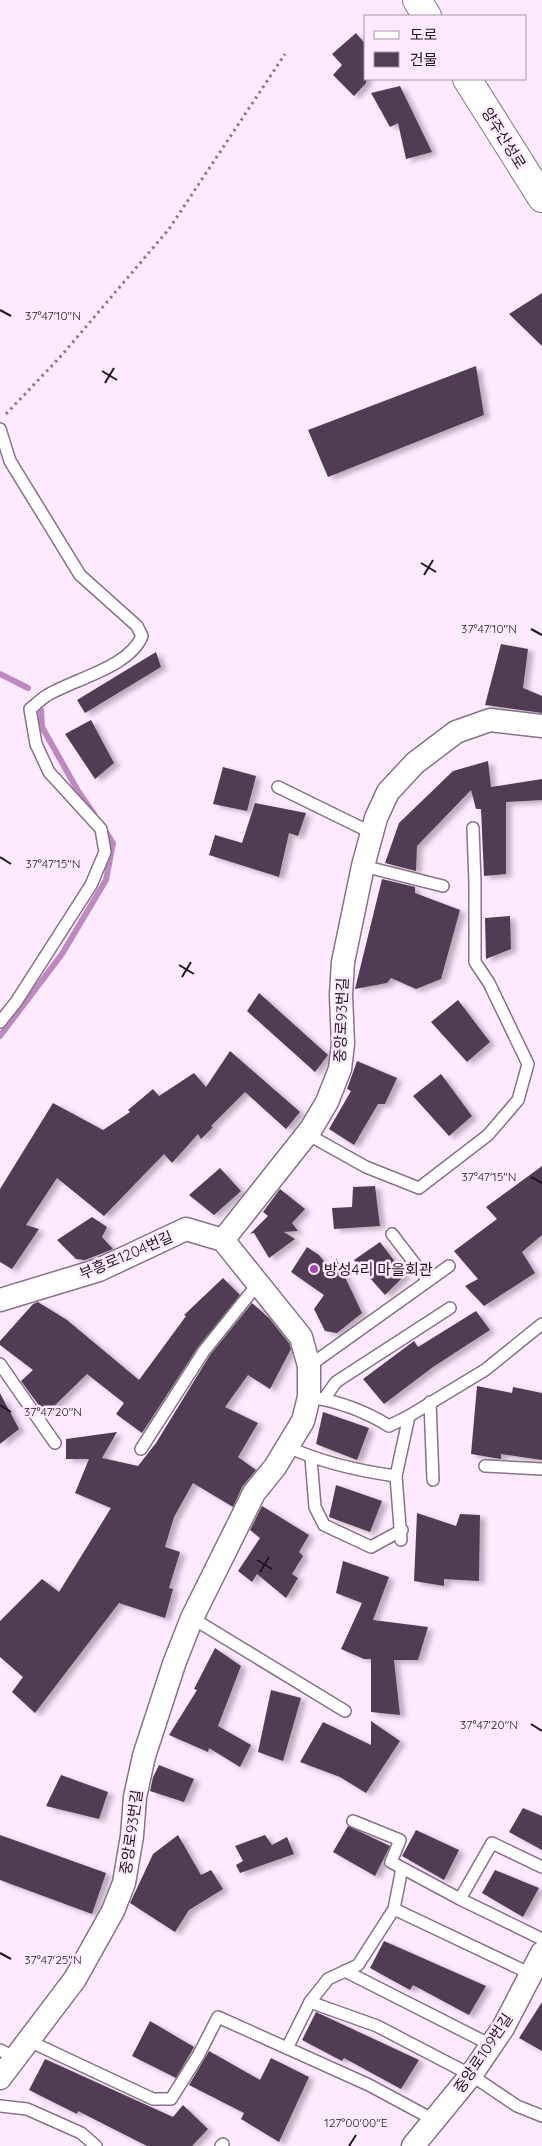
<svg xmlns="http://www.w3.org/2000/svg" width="542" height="2146" font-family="Quicksand,'Noto Sans KR',sans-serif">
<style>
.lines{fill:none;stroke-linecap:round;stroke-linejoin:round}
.stream{stroke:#bd89c0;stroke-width:6}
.building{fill:#513e52;filter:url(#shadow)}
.service-casing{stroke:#877288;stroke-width:14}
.minor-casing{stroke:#877288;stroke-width:25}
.tertiary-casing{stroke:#877288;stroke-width:30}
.path{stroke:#877987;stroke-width:3;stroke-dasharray:2.5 4;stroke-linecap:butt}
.service{stroke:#fff;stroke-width:11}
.minor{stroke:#fff;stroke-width:22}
.tertiary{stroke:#fff;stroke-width:28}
.ticks{fill:none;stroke:#1f171f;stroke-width:2}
.poi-dot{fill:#a846ae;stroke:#feeafe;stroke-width:2}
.labels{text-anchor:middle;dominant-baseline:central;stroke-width:5;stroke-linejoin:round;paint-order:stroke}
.street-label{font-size:15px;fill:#1f171f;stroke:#feeafe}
.poi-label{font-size:15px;fill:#1f171f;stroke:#feeafe;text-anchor:start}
.ticks-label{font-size:12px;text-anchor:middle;fill:#1f171f;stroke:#feeafe;stroke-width:5;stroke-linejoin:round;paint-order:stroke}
</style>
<defs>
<filter id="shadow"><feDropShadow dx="5.5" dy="3" stdDeviation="2.5" flood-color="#0004"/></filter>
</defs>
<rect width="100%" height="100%" fill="#feeafe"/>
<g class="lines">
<g class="stream">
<polyline points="0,674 28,688"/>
<polyline points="41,710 42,727 78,791 94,814"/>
<polyline points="0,1036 62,954 106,880 113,843 104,829"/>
</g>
</g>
<g class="building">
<polygon points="356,33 366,45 366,83 354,96 333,75 342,65 332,54"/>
<polygon points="400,86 432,152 406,159 398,123 390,127 371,93"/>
<polygon points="542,293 542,346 509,314"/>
<polygon points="476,366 484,415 328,477 308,430"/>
<polygon points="501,644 528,649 523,688 542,696 542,713 485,705"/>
<polygon points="156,652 161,667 85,713 77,700"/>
<polygon points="91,720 114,763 95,779 65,734"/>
<polygon points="488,761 491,787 542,779 542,800 506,802 506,874 484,876 481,809 476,809 471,790 417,846 416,871 385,863 399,823 453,771"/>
<polygon points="223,767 256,776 247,811 213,804"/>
<polygon points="255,803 306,813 298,836 289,833 279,877 209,855 215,835 242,843"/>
<polygon points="382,879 415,887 415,893 460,910 441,979 416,989 391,978 387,983 355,989"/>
<polygon points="510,916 511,949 486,959 485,918"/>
<polygon points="259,993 328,1055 315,1072 247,1011"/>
<polygon points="458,1000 490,1042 467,1062 431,1022"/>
<polygon points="230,1051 300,1112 286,1129 245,1092 211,1126 213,1127 201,1139 198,1134 172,1163 164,1154 104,1216 57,1178 26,1225 39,1229 12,1269 0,1262 0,1189 53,1103 103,1130 130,1112 128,1110 153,1089 159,1096 194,1073 206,1087"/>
<polygon points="357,1061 397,1078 385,1104 378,1104 354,1145 329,1129 351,1091 347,1089"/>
<polygon points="441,1074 472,1116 449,1136 413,1096"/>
<polygon points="542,1166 542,1235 522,1252 535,1273 484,1306 465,1286 478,1279 454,1251 497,1219 486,1207"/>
<polygon points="220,1168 241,1191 214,1215 189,1195"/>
<polygon points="375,1186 380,1226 334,1229 332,1208 352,1207 353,1187"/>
<polygon points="280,1189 305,1209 292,1223 298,1231 284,1232 295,1239 269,1258 254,1233 250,1234 268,1216 263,1212"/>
<polygon points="92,1217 107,1227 102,1237 113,1249 85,1260 76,1259 57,1240"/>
<polygon points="380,1242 405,1275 385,1295 354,1260"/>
<polygon points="307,1247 319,1255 336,1276 336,1258 362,1313 337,1333 325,1331 314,1309 324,1295 291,1272"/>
<polygon points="223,1278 240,1295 198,1347 142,1433 116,1414 124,1403 87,1374 49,1411 43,1411 21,1381 33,1370 0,1345 0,1341 33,1304 38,1302 67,1320 139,1380 186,1316 184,1315"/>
<polygon points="252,1303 269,1318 289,1343 291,1349 270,1389 248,1375 225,1407 258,1423 238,1457 256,1470 242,1487 233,1507 193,1483 174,1517 165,1547 180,1552 169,1588 173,1589 165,1618 119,1603 35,1713 12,1692 23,1677 0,1657 0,1621 42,1579 59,1592 111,1508 75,1493 89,1459 66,1459 66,1439 117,1432 102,1458 138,1466 156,1443 210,1355"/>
<polygon points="476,1311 490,1330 433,1367 384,1404 363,1379 414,1341 418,1347"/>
<polygon points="477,1386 512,1393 513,1387 542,1393 542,1460 501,1454 501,1459 471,1454"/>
<polygon points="0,1393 19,1429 0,1444"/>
<polygon points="323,1412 369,1428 357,1460 316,1444"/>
<polygon points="336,1485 382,1501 370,1532 329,1517"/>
<polygon points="262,1506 309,1535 299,1552 303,1556 292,1574 298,1578 286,1598 257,1574 252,1582 238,1571 260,1538 250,1530"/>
<polygon points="417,1513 456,1526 460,1514 480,1515 479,1581 444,1579 444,1586 414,1581"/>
<polygon points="343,1561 389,1577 373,1620 428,1627 418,1660 394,1660 400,1715 371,1712 371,1659 364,1659 341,1649 362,1603 336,1593"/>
<polygon points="215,1648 241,1666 218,1726 251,1745 240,1767 209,1748 208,1752 169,1735 197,1690 194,1689"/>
<polygon points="271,1690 301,1698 283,1761 258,1752"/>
<polygon points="371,1721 400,1741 366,1793 340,1777 300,1762 323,1722 371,1745"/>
<polygon points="159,1765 194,1779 184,1802 150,1791 153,1777"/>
<polygon points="61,1775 108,1792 99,1819 46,1806"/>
<polygon points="523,1808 542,1816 542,1850 509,1832"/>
<polygon points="348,1826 390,1846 375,1876 333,1852"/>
<polygon points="416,1830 459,1850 444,1880 402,1856"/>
<polygon points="0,1835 106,1873 92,1914 0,1880"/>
<polygon points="178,1835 201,1875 211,1870 223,1889 189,1910 175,1932 130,1903 153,1854"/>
<polygon points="265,1835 272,1845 287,1837 294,1854 240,1873 236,1865 243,1861 235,1846"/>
<polygon points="495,1870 539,1888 523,1917 482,1893"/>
<polygon points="384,1941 486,1986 469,2015 413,1985 410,1990 370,1968"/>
<polygon points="542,2002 542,2051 519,2038"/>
<polygon points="316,2012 419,2060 401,2089 344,2058 342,2061 302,2040"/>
<polygon points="150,2021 194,2047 176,2078 132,2056"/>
<polygon points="209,2051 260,2080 271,2058 309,2077 279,2142 241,2119 244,2113 189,2085"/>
<polygon points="45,2059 173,2117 183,2105 208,2129 192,2146 147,2146 78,2111 77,2114 29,2090"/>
</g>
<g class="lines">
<defs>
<g id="service">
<path d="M0,429L10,461L80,575L137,626L142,636C129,668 73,679 46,696C40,700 35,705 30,709L36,744L49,772L101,829L105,852L91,885L16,1002L0,1022"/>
<polyline points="278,787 372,833"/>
<polyline points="363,866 443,886"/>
<polyline points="307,1134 366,1167 419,1188 488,1135 518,1100 528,1064 489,983 475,962 475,883 473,828"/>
<polyline points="392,1234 428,1281"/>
<polyline points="0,1364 55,1443"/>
<polyline points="309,1366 449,1266"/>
<path d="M309,1397C337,1401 365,1411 389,1426L409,1416L485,1370L542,1324"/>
<polyline points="324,1399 336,1382 450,1308"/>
<polyline points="430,1402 433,1480"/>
<path d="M288,1447C323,1463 359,1471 396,1476"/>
<polyline points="141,1449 204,1351 257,1285"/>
<polyline points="311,1458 315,1507 324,1525 371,1547 402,1530"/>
<polyline points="485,1466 542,1469"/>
<polyline points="401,1540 396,1476 409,1416"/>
<polyline points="192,1618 345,1711"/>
<polyline points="353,1821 400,1840 391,1862 460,1899 542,1939"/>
<polyline points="460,1899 492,1843 542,1867"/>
<polyline points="394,1909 531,1974"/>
<polyline points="345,1971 491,2045"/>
<polyline points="310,2002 328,1979 358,1965 394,1909 402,1868"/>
<polyline points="29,2041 153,2099 171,2099 198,2056 218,2017 369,2085 434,2120"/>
<polyline points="287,2048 310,2002 377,2026 471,2075 517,2106 542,2116"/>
<polyline points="0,2050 16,2058"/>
<polyline points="0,2106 27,2109 81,2133 96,2146"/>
<polyline points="221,2146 223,2144"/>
</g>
<g id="minor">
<polyline points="223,1240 311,1129 327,1102 340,1069 343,1044 341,995 343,962 363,866 376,818 388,792 415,763 456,732 490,720 542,726"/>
<polyline points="0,1300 99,1270 186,1229 223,1240"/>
<polyline points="0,2078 75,1979 113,1911 124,1883 132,1836 135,1797 144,1756 174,1664 192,1618 254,1493 275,1467 303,1421 309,1397 309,1366 301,1337 223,1240"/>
<polyline points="413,2146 471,2075 503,2028 542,1953"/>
</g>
<g id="tertiary">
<polyline points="417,0 427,16"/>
<polyline points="467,79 542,198"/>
</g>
</defs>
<use href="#service" class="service-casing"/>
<use href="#minor" class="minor-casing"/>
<use href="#tertiary" class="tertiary-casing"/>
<polyline class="path" points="6,414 62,355 169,229 285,54"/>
<use href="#service" class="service"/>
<use href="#minor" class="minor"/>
<use href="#tertiary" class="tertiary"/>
</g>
<path class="ticks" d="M0,310L11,316M102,371L117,380M105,383L114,368M421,563L436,572M424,575L433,560M531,629L542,635M0,857L11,864M179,965L194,974M182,977L191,962M531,1177L542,1183M0,1405L11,1412M257,1560L272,1569M260,1572L269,1557M531,1724L542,1731M0,1953L11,1959M349,2146L356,2135"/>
<circle class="poi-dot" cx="314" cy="1269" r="5"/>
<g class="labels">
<g class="street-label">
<text transform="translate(504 138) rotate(58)">양주산성로</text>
<text transform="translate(341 1020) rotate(-88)">중앙로93번길</text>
<text transform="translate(126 1255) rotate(-23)">부흥로1204번길</text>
<text transform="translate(131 1832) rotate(-82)">중앙로93번길</text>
<text transform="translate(483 2053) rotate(-56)">중앙로109번길</text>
</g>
<g class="poi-label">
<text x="324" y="1269">방성4리 마을회관</text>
</g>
</g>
<g class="ticks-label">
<text x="53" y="320">37°47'10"N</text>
<text x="489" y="633">37°47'10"N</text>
<text x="53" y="868">37°47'15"N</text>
<text x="489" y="1181">37°47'15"N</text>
<text x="53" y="1416">37°47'20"N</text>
<text x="489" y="1729">37°47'20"N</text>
<text x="53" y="1964">37°47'25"N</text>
<text x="356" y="2127">127°00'00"E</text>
</g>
<rect x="364" y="15" width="162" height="65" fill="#feeafe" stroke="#a596a5"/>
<rect x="374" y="31" width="25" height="8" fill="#ffffff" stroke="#a596a5"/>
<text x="410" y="40" font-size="15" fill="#1f171f">도로</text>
<rect x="374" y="52" width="25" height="15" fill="#513e52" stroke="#a596a5"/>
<text x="410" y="65" font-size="15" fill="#1f171f">건물</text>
</svg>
